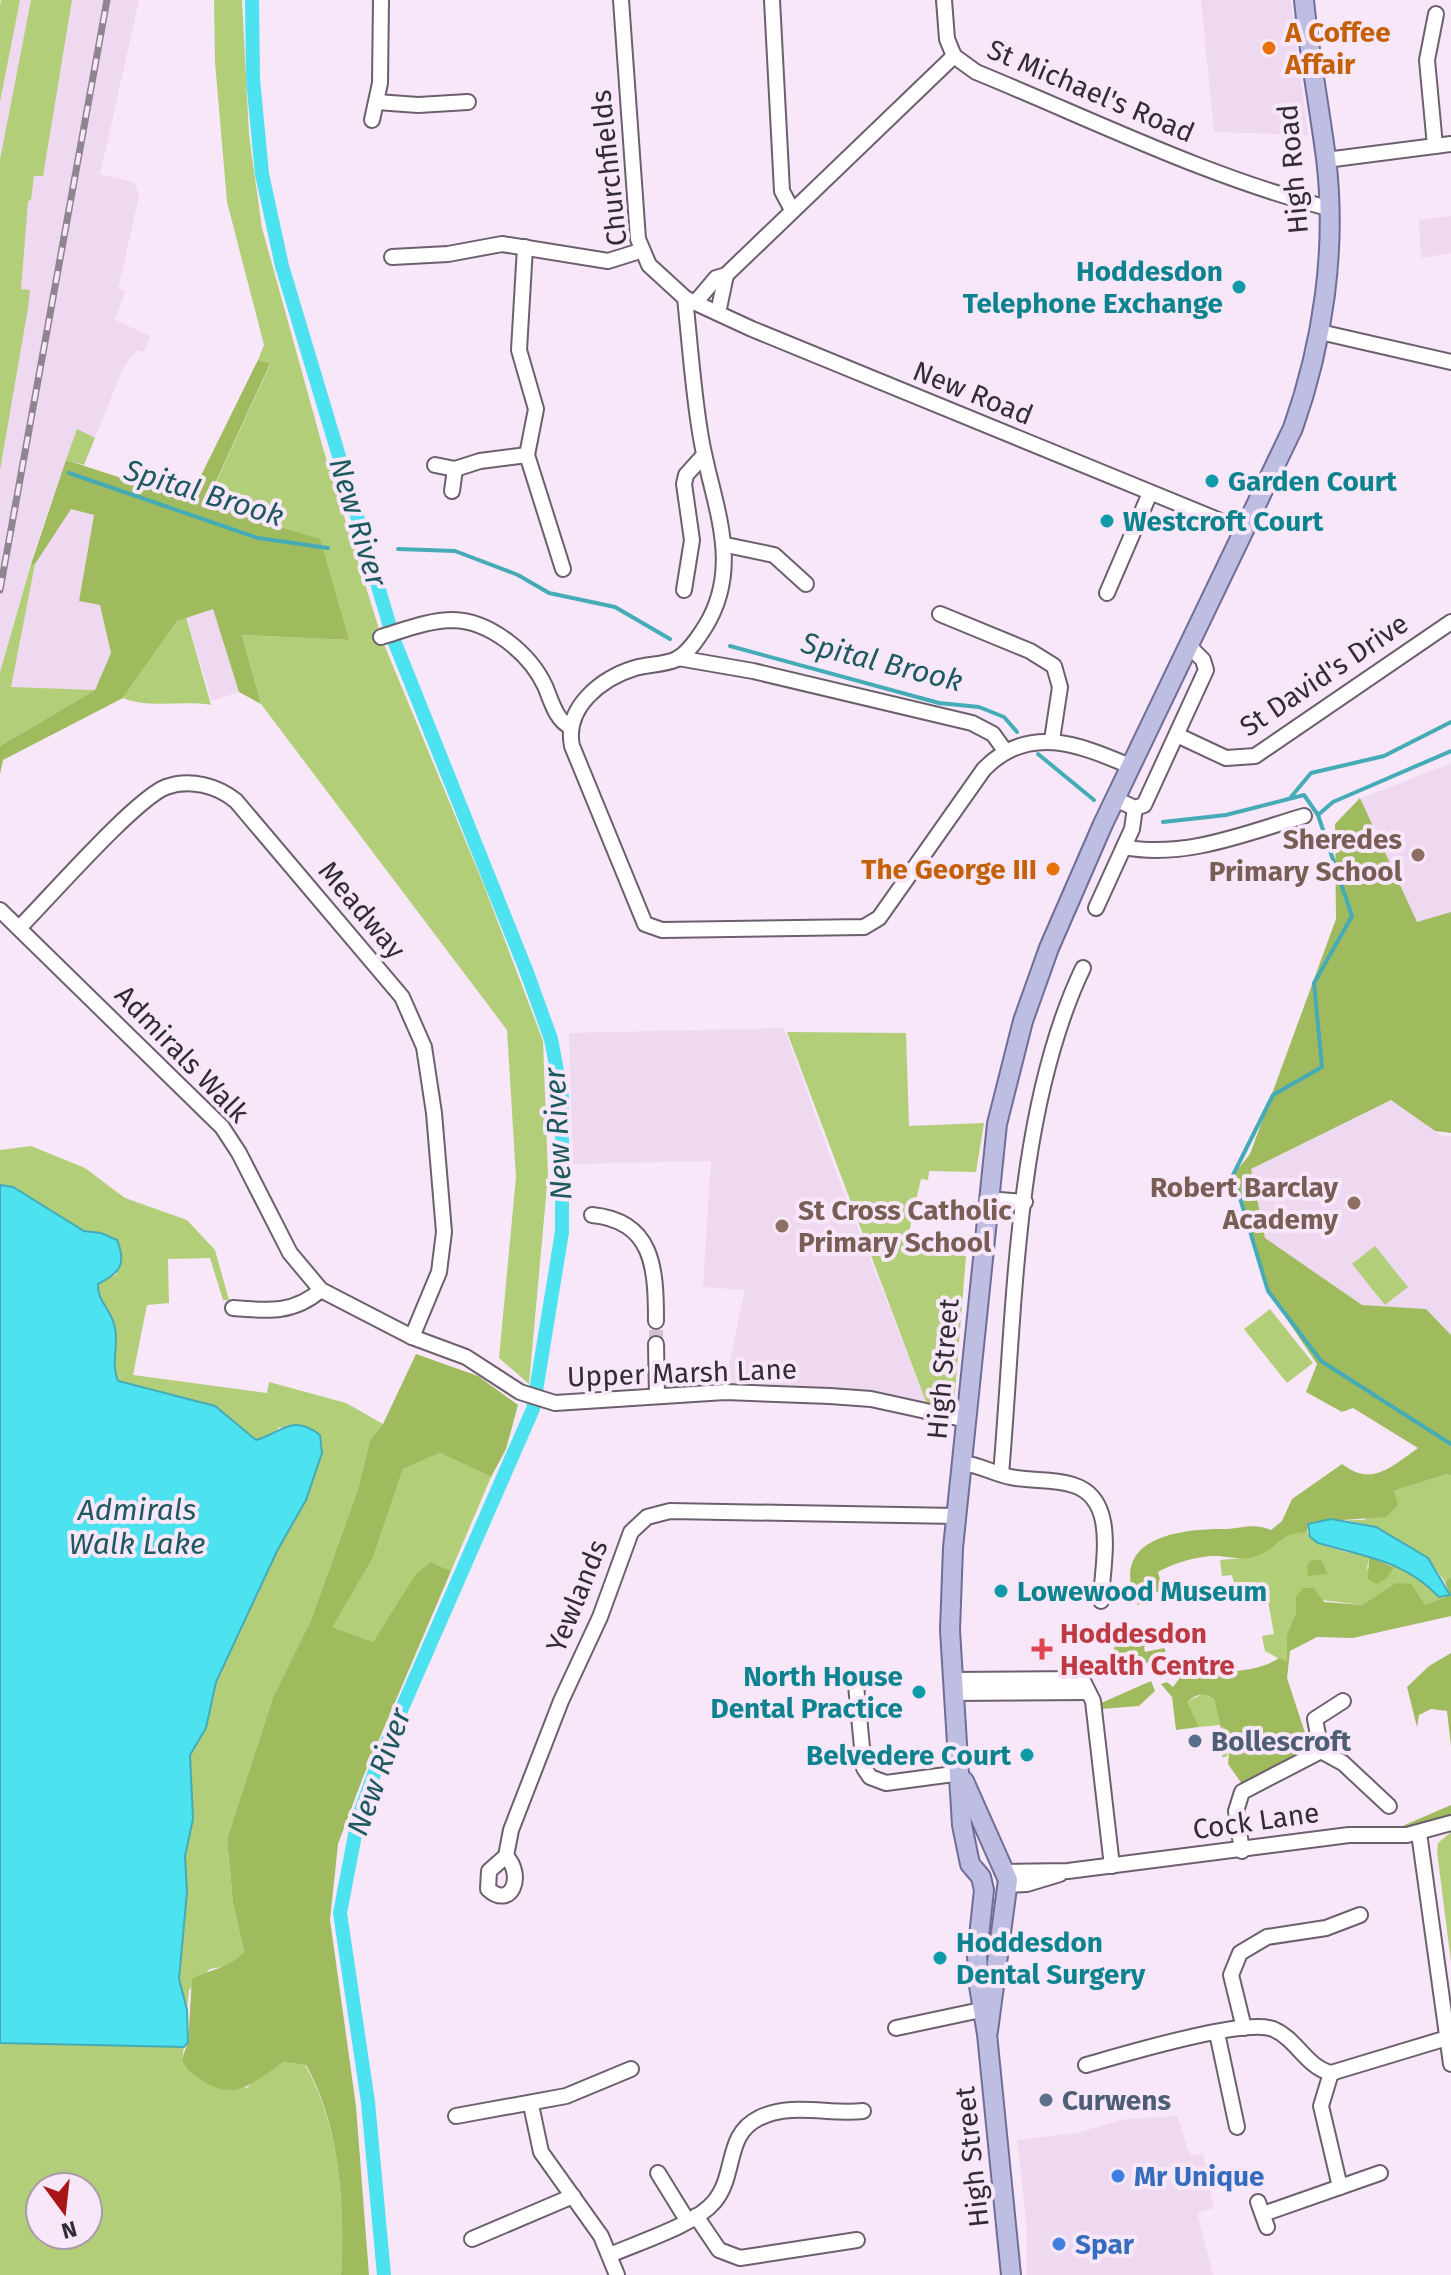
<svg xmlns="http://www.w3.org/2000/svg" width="1451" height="2275" font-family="'Fira Sans',sans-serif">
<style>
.built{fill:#eed9f0}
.green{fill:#b3ce78;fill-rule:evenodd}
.forest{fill:#9fbb5e}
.water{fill:#4ce2ef;stroke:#44abb7;stroke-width:2}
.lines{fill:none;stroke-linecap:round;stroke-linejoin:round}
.stream{stroke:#44abb7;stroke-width:4}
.canal{stroke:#4ce2ef;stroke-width:14}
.minor-tunnel{stroke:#d0c2d1;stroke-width:14;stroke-dasharray:14 7;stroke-linecap:butt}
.minor-casing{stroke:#6d606e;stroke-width:18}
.major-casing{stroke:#706e98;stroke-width:22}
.minor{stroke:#fff;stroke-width:14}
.major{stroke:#bebde2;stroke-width:18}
.rail-casing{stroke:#8f8490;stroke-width:7}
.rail{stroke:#f7e7f9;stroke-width:4;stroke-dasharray:12;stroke-linecap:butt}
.food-dot{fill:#e8710a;stroke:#f7e7f9;stroke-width:3}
.culture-dot{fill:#0f9aa8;stroke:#f7e7f9;stroke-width:3}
.education-dot{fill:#8d6e63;stroke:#f7e7f9;stroke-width:3}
.health-dot{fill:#e0444e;stroke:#f7e7f9;stroke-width:3}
.service-dot{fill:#5c6f8a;stroke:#f7e7f9;stroke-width:3}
.shop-dot{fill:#3f7fe0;stroke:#f7e7f9;stroke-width:3}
.labels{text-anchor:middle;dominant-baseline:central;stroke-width:8;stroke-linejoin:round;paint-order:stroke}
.food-label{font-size:28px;font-weight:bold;fill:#c56008;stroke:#f7e7f9;text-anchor:start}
.street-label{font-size:28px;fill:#322c33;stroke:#f7e7f9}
.culture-label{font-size:28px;font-weight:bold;fill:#0d838f;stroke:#f7e7f9;text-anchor:start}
.education-label{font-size:28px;font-weight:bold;fill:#785e54;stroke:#f7e7f9;text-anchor:end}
.health-label{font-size:28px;font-weight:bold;fill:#be3a42;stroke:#f7e7f9;text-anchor:start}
.service-label{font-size:28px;font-weight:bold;fill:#4e5e75;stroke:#f7e7f9;text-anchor:start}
.shop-label{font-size:28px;font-weight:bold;fill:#366cbe;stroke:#f7e7f9;text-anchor:start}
.water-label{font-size:30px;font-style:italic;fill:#1d5a60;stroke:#f7e7f9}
</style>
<rect width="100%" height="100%" fill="#f7e7f9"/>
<g class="built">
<polygon points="20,0 139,0 100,174 135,183 139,196 118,289 125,291 115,320 150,336 144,352 137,350 124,366 95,438 77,430 35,548 0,672 0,102"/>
<polygon points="1201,0 1291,0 1308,135 1214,132"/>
<polygon points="1451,216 1451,253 1421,258 1419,220"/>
<polygon points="71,508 94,515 79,601 100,605 111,653 95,690 10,688 35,564"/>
<polygon points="213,609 239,692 212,701 186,617"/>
<polygon points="1451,763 1451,912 1417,923 1360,799"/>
<polygon points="784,1028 833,1164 926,1402 822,1390 724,1388 745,1290 703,1287 711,1161 573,1164 569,1033"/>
<polygon points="1391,1100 1442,1136 1451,1136 1451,1335 1426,1309 1362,1305 1265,1238 1251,1169"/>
<polygon points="1177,2116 1190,2156 1203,2154 1214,2208 1197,2213 1213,2275 1027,2275 1027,2227 1017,2140 1076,2133 1126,2119"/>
</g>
<g class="green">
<polygon points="1,0 20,0 0,102 0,5"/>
<polygon points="31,0 72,0 43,176 34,176 31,200 28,201 21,289 30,290 28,308 0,470 0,160"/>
<polygon points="214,0 242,0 249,135 262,228 323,448 383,642 483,883 543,1041 548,1175 529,1384 499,1358 516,1177 507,1030 261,704 242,635 349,640 205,506 270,365 258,360 264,345 227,202 215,62"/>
<polygon points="77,429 95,438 84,465 66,460"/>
<polygon points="31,564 35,564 11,687 95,690 0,746 0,672"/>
<path d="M186,617L211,705C181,700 150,709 123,698L177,621Z"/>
<polygon points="787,1032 906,1033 909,1126 984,1123 976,1172 929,1171 928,1180 921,1179 905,1250 966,1256 954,1404 946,1407 926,1402"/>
<polygon points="31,1146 85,1168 125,1198 187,1220 215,1250 229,1300 223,1300 210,1258 168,1259 169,1303 147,1305 133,1375 267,1393 269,1382 346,1403 383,1424 370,1440 358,1489 311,1620 273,1697 227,1839 233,1903 244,1952 233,1965 210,1969 189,1990 187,2010 179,1979 187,1892 185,1856 193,1819 190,1755 206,1728 216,1682 277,1551 306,1500 322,1454 280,1427 269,1437 256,1440 215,1406 118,1381 97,1294 98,1284 117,1274 101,1233 84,1231 13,1187 0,1185 0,1150"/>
<polygon points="1375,1246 1408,1287 1385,1305 1352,1264"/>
<polygon points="1270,1309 1313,1363 1287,1383 1244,1329"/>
<polygon points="440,1453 491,1477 451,1571 431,1562 417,1574 373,1642 331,1627 373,1558 403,1469"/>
<polygon points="1447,1474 1451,1476 1451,1577 1445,1582 1428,1558 1376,1527 1346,1520 1364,1520 1394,1491"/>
<path d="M1290,1532H1307C1317,1549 1351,1552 1369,1557L1367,1569L1397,1566L1420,1577L1443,1598L1425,1605L1397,1583L1362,1605L1296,1597V1612L1287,1634V1663L1265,1651L1262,1636L1274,1634L1265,1585L1244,1588L1242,1582L1234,1583L1232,1575L1222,1576L1220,1560L1255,1557Z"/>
<polygon points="1203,1694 1214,1699 1220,1725 1227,1730 1230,1750 1226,1757 1222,1757 1220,1725 1199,1727 1186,1702"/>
<polygon points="1451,1832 1451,1962 1437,1851 1438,1843"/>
<path d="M0,2043L184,2047L182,2059L246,2088L282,2062L305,2065C340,2125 345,2207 341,2275H0ZM40,2187H88V2235H40Z"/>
</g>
<g class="forest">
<polygon points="258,360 270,364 205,505 320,539 349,640 242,635 261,704 239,692 213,609 177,621 123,698 3,760 0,774 0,746 95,690 111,653 100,605 79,601 94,515 71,509 35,564 31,564 66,460 189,500"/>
<path d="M1360,798L1417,922L1451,912V1133L1435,1131L1391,1100L1251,1169L1265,1238L1362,1305L1426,1309L1451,1335V1476L1447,1474L1394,1491L1398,1505L1386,1517L1314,1522L1308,1524L1307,1532C1279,1533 1279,1547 1257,1556C1246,1561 1231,1557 1219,1556C1201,1555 1173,1563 1158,1572L1163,1590L1151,1594L1146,1602L1138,1605C1107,1540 1175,1529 1222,1529C1241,1529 1252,1522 1271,1530L1282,1521L1292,1499L1342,1464C1372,1487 1391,1467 1418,1448L1353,1408L1342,1412L1306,1392L1317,1364L1268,1291L1233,1175L1250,1154L1336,919L1335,824Z"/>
<path d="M416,1354L478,1376L518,1405L506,1449L491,1477L440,1453L403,1469L373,1558L332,1627L373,1642L416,1574L431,1562L451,1571L363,1777L338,1844L330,1920L356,2106L369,2275H341C345,2207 340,2125 306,2065L283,2062C255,2082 236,2102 203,2081C192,2074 187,2071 182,2059L188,2042L192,1979C211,1969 230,1968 244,1952L233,1903L227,1839L273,1697L311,1620L358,1489L370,1440L383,1424Z"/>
<polygon points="1369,1557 1394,1567 1386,1579 1376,1584 1368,1579"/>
<polygon points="1312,1560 1321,1560 1328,1574 1308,1576 1307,1566"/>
<path d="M1451,1577V1616L1353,1638L1317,1637L1290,1651L1287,1678L1311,1751L1244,1787L1228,1764L1230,1742L1227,1730L1220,1725L1214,1699C1203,1692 1196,1694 1187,1702L1199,1727L1176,1730L1172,1697L1161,1684L1167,1682L1173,1687L1182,1675C1213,1670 1255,1675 1279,1658L1287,1662V1634L1296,1612V1597L1303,1588H1314L1324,1602L1362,1605L1396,1583L1411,1584L1425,1605L1450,1595L1445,1582Z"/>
<polygon points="1144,1627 1157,1634 1156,1641 1144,1647 1145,1652 1164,1648 1166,1651 1148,1663 1117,1663 1113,1655 1117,1635 1126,1629"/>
<polygon points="1451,1653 1451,1746 1447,1711 1431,1709 1419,1715 1417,1727 1407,1687 1429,1666"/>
<polygon points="1151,1681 1155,1691 1139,1706 1101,1709 1101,1703"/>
<polygon points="1451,1805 1451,1818 1411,1830 1391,1831"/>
</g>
<g class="water">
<path d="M0,1185L13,1187L84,1231L101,1233L117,1240C127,1264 120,1273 98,1284C97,1301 110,1308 114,1324C120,1342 110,1363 118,1381L215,1406L256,1440C282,1433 292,1413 320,1435L322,1453L306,1500L277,1551L216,1682L206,1728L190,1755L193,1819L185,1856L187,1892L179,1979L187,2010L188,2042L184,2047L0,2043Z"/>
<path d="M1331,1519L1376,1527L1428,1558L1450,1595L1439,1597C1404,1560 1365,1557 1318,1543L1310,1537L1308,1524Z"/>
</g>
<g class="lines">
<g class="stream">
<polyline points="69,473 258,538 328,548"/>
<polyline points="398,549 455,551 518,575 549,593 615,607 670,639"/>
<polyline points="730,646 939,703 979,707 1004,717 1017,732"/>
<polyline points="1038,754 1094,800"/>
<polyline points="1291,797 1311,773 1384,756 1451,722"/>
<polyline points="1318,815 1333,802 1451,751"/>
<polyline points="1163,822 1226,815 1304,795 1318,815 1352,916 1314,983 1322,1067 1273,1095 1233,1175 1268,1291 1321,1361 1451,1444"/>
</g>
<polyline class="canal" points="252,0 253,79 262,174 282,266 395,643 526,970 551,1039 562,1097 562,1232 533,1409 378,1763 358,1819 340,1913 368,2102 384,2275"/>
<polyline class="minor-tunnel" points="656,1344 656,1321"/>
<defs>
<g id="minor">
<path d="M621,0L638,239L649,265L685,298C690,344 693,392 701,438C712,503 744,564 705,627C698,638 689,652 677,659C664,665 649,664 635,668C602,678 564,707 572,746L645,924L662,930L864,927L879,918L984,769C1029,723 1080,745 1130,766"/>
<polyline points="772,0 782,191 792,210"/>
<polyline points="944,0 947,39 954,56"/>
<polyline points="377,102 418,105 468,102"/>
<polyline points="372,120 380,83 381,0"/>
<polyline points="1435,146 1427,60 1436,14"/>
<polyline points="1326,160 1451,144"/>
<polyline points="525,247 519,350 536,409 527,455 563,569"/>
<polyline points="392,257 448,254 502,244 608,261 640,251"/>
<polyline points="687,299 752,329 1245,531"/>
<path d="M695,303L716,278L726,275L954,56L976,72C1091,119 1207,177 1328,208"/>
<polyline points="718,313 726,275"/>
<polyline points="1320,332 1451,362"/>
<polyline points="435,465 455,469 480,461 527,455"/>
<polyline points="452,491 455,469"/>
<polyline points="726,545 774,555 806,584"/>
<polyline points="684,590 692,540 684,484 686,475 704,455"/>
<polyline points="1107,593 1150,493"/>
<polyline points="940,614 1030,651 1054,666 1060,687 1052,740"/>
<path d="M381,637C404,630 429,620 453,620C491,621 530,654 545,686C551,700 556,721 571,727"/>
<polyline points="678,658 753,671 972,723 993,734 1006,752"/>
<polyline points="1179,736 1226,758 1255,756 1451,622"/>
<polyline points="1115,799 1135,808 1144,805 1206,670 1203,660 1188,645"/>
<path d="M1124,847C1184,859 1247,833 1304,816"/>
<polyline points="1096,908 1132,829 1135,808"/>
<polyline points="0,910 222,1127 239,1153 290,1253 321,1290 412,1337 466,1357 520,1392 555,1403 725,1392 830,1396 871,1399 967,1420"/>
<path d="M19,928C48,899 135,799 166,787C190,778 218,786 236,801L402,997L424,1047L434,1113L444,1232L439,1272L412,1337"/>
<polyline points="988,1199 1025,1202"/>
<path d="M592,1215C653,1221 656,1267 656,1321"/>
<path d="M233,1308C268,1311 293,1314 321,1290"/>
<polyline points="656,1344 657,1396"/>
<path d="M962,1463C982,1465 997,1476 1016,1478C1035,1481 1055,1479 1073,1485C1119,1499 1102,1564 1101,1601"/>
<path d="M1001,1474C1015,1314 1014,1113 1083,968"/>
<polyline points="952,1680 1082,1679 1093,1701 1112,1866"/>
<polyline points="856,1685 864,1768 870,1777 886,1783 961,1773"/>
<polyline points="953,1693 1088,1692"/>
<polyline points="1321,1751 1315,1719 1343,1701"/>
<polyline points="1419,1833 1451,2064"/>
<polyline points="1242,1851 1236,1811 1242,1792 1321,1751 1343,1763 1389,1806"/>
<path d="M506,1856C525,1876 511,1910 488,1889L489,1871L506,1856L511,1830L561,1701L600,1617L631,1532L647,1517L670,1511L957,1516"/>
<polyline points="1004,1872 1068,1871 1349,1835 1407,1835 1451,1823"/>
<polyline points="1007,1885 1027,1884 1060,1874"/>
<polyline points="896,2028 990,2008"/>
<polyline points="1244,2028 1231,1975 1240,1953 1267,1937 1326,1928 1360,1915"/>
<polyline points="1217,2033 1237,2127"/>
<path d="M1086,2065C1122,2055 1243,2018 1273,2029C1297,2039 1306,2067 1331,2073L1447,2038"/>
<polyline points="1331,2073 1321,2106 1340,2187"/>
<polyline points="531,2105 541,2152 601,2236 617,2275"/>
<polyline points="456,2116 566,2096 631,2069"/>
<polyline points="658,2173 687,2220"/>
<polyline points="1258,2202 1267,2227"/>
<polyline points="1263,2214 1380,2173"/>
<polyline points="696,2216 719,2250 740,2258 857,2240"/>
<polyline points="472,2239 573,2196"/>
<path d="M610,2255C639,2242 695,2225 714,2202C737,2175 724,2135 759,2118C792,2102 829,2115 863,2111"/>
</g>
<g id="major">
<polyline points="964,1781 1008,1880 988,2031"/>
<path d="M1011,2275L987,2034L979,1986L977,1955L984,1890L981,1877L970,1864L962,1825L950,1630L953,1548L997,1124L1023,1021L1049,948L1103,824L1293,428C1323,343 1337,249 1326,158C1319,105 1309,53 1304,0"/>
</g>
</defs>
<use href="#minor" class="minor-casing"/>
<use href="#major" class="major-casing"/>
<use href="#minor" class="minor"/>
<use href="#major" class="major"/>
<defs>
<polyline id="rail" points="0,590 107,0"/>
</defs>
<use href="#rail" class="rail-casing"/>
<use href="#rail" class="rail"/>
</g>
<g class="food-dot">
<circle cx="1269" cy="48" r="8"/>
<circle cx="1053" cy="869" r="8"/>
</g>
<g class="culture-dot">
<circle cx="1239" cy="287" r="8"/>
<circle cx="1212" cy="481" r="8"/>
<circle cx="1107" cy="521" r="8"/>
<circle cx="1001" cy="1591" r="8"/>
<circle cx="919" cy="1692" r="8"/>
<circle cx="1027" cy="1755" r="8"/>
<circle cx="940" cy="1958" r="8"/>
</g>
<g class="education-dot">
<circle cx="1418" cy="855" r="8"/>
<circle cx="1354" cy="1203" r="8"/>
<circle cx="782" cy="1226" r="8"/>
</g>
<path class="health-dot" d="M1038 1637h8v8h8v8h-8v8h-8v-8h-8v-8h8z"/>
<g class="service-dot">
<circle cx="1195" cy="1741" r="8"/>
<circle cx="1046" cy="2100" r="8"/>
</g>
<g class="shop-dot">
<circle cx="1118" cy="2176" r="8"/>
<circle cx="1059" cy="2244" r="8"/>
</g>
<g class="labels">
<g class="food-label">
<text x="1285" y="32">A Coffee<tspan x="1285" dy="32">Affair</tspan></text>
<text x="1037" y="869" text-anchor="end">The George III</text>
</g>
<g class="street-label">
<text transform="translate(1091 91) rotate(23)">St Michael's Road</text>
<text transform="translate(609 168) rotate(-96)">Churchfields</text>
<text transform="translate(1293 169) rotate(-95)">High Road</text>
<text transform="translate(973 393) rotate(22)">New Road</text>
<text transform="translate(1324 675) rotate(-34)">St David's Drive</text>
<text transform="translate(362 910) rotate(50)">Meadway</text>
<text transform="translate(182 1054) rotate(46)">Admirals Walk</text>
<text transform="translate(943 1369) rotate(-85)">High Street</text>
<text transform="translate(682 1373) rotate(-2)">Upper Marsh Lane</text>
<text transform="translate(577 1596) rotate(-68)">Yewlands</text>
<text transform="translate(1256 1821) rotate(-8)">Cock Lane</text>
<text transform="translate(972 2157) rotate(-96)">High Street</text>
</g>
<g class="culture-label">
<text x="1223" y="271" text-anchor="end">Hoddesdon<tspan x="1223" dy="32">Telephone Exchange</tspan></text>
<text x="1228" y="481">Garden Court</text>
<text x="1123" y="521">Westcroft Court</text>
<text x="1017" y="1591">Lowewood Museum</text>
<text x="903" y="1676" text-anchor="end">North House<tspan x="903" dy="32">Dental Practice</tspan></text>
<text x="1011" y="1755" text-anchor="end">Belvedere Court</text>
<text x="956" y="1942">Hoddesdon<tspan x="956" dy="32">Dental Surgery</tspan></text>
</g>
<g class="education-label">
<text x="1402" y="839">Sheredes<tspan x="1402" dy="32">Primary School</tspan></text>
<text x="1338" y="1187">Robert Barclay<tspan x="1338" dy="32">Academy</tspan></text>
<text x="798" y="1210" text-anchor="start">St Cross Catholic<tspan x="798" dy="32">Primary School</tspan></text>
</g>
<g class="health-label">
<text x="1060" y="1633">Hoddesdon<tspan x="1060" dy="32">Health Centre</tspan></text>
</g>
<g class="service-label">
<text x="1211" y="1741">Bollescroft</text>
<text x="1062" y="2100">Curwens</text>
</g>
<g class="shop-label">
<text x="1134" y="2176">Mr Unique</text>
<text x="1075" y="2244">Spar</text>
</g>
<g class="water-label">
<text transform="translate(204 493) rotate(17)">Spital Brook</text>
<text transform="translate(358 522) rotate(73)">New River</text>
<text transform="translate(882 662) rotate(14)">Spital Brook</text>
<text transform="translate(558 1134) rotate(-93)">New River</text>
<text x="137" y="1510">Admirals<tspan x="137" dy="34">Walk Lake</tspan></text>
<text transform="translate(379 1772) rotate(-70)">New River</text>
</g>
</g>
<g transform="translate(64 2211) rotate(165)"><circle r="38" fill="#f7e7f9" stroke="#a89caa" stroke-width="2"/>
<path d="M0-6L14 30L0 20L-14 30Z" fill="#a91517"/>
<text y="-12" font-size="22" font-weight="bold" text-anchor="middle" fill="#322c33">N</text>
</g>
</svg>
